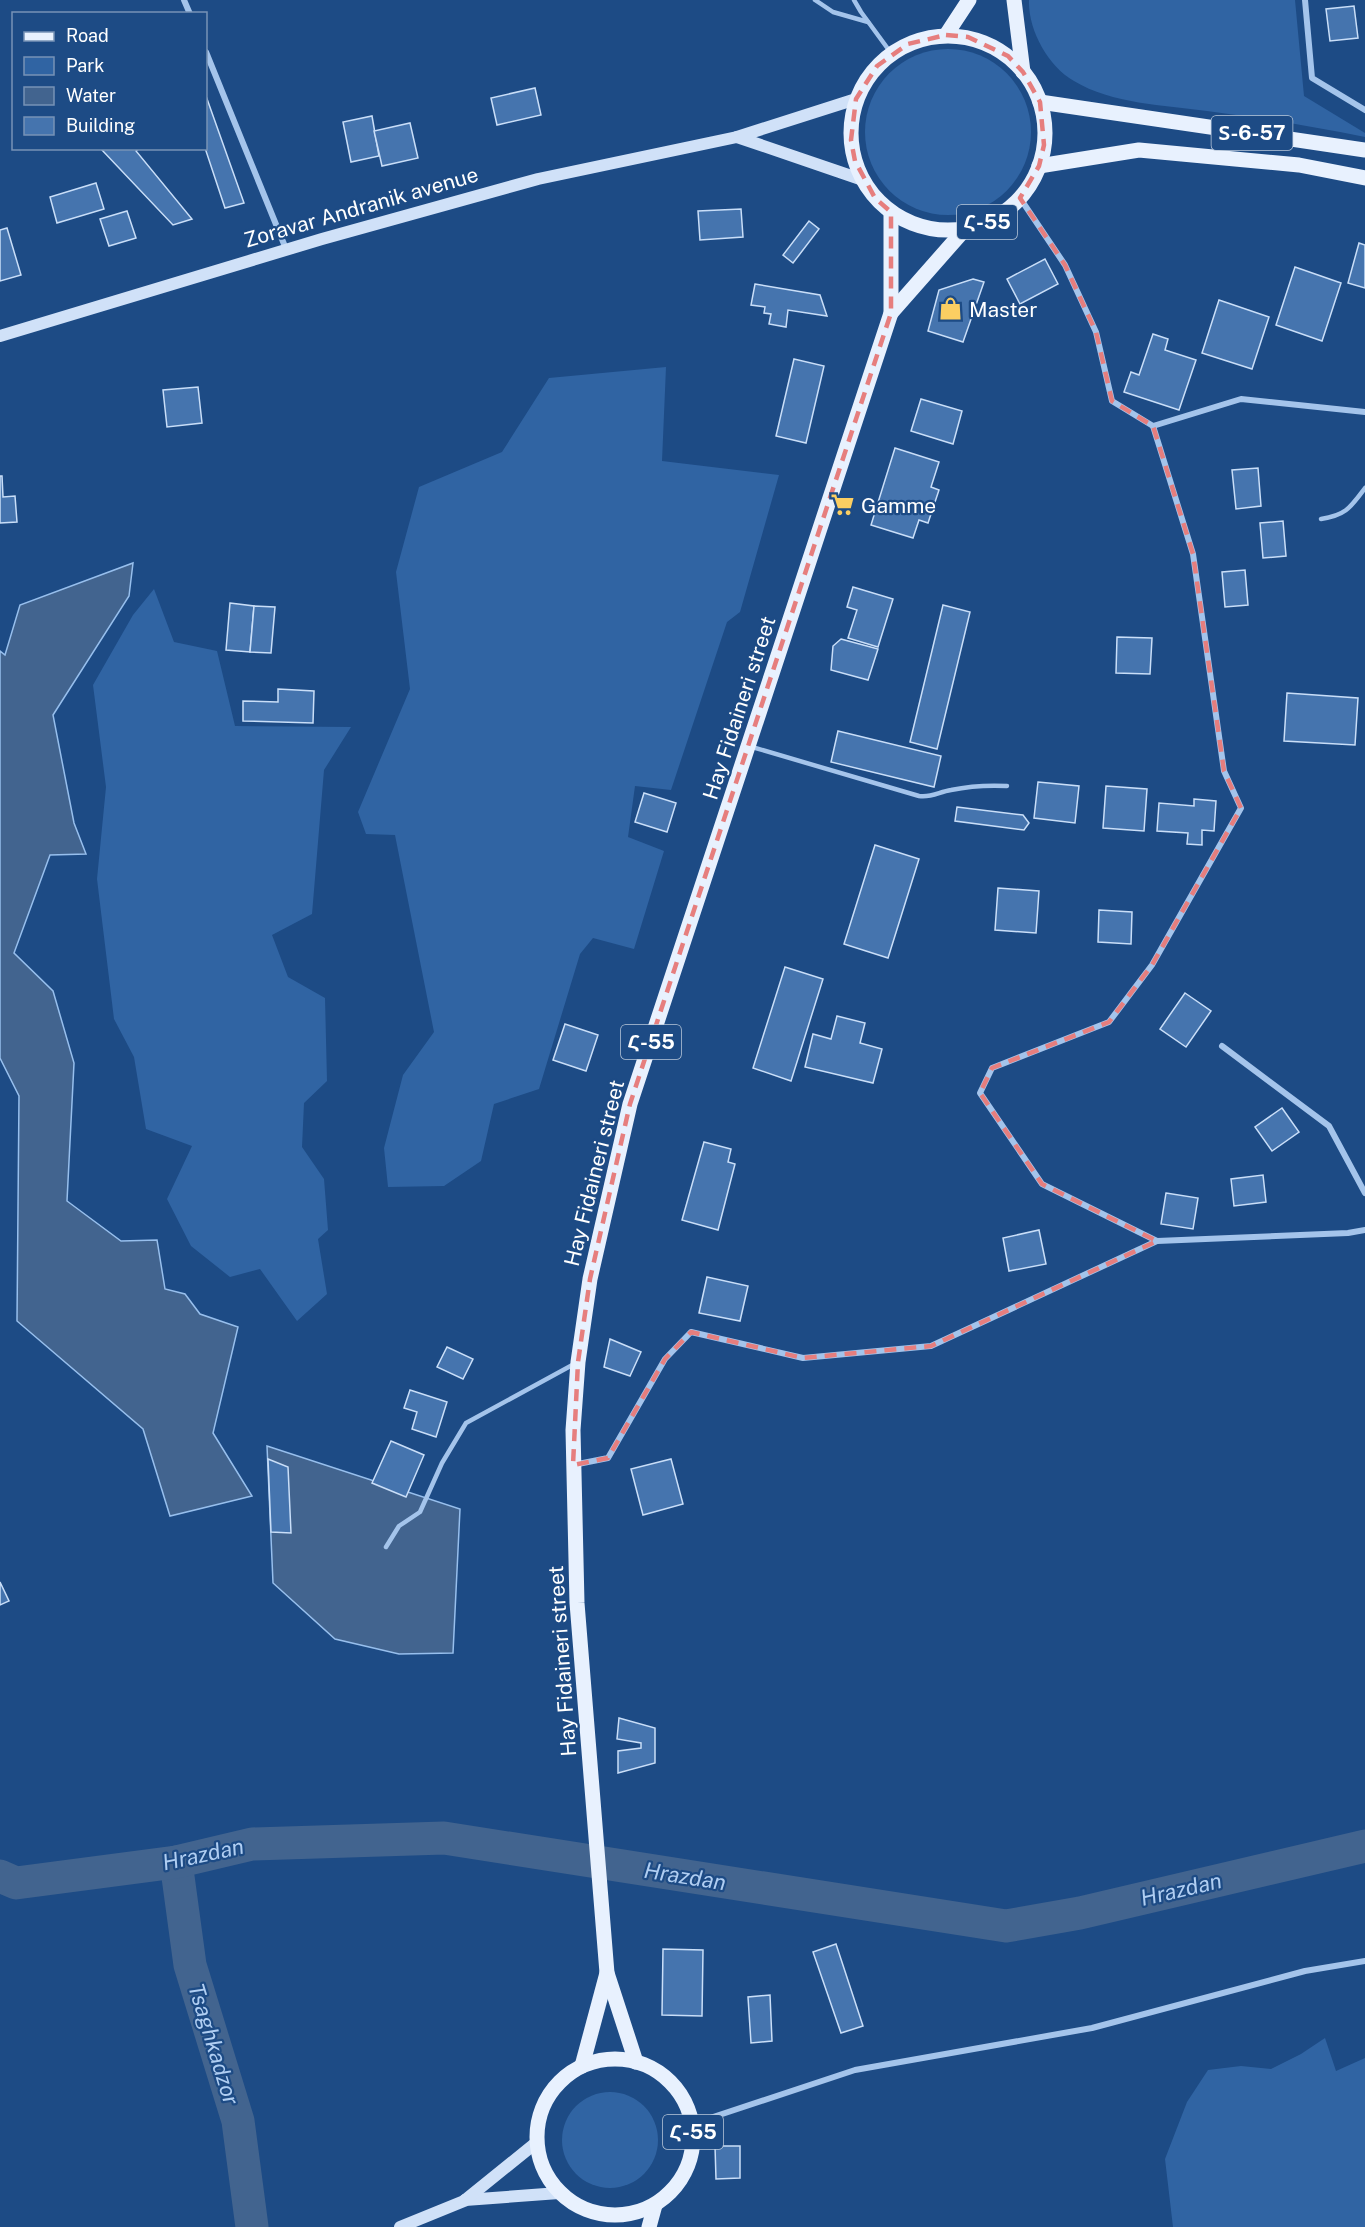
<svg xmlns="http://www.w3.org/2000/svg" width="1365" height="2227" font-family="'Public Sans','Noto Sans Armenian',sans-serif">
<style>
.green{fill:#3064a3}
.water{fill:#42648f;stroke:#97bfed;stroke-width:1.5}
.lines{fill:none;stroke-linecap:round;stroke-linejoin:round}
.river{stroke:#42648f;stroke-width:33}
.building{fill:#4574ae;stroke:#c9def8;stroke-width:1.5}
.service{stroke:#a4c4eb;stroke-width:4.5}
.minor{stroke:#a4c4eb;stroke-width:6}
.secondary{stroke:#d0e1f8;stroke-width:12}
.primary{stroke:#e8f1fe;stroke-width:15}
.marked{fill:none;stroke:#e67e7e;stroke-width:4.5;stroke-dasharray:12 8;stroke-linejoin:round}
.labels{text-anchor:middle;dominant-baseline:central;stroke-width:4.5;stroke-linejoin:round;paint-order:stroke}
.shield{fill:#1d4b85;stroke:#bbc9da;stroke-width:1.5}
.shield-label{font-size:20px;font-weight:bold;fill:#fff}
.street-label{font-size:21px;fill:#fff;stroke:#1d4b85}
.poi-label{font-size:21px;fill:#fff;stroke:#1d4b85;text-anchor:start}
.water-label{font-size:22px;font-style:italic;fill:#b0cef2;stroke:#1d4b85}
</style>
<rect width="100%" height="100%" fill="#1d4b85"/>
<g class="green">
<path d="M1029,0H1295L1304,96L1365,133V137C1313,126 1260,118 1207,111C1164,105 1112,104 1074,81C1048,66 1028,30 1029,0Z"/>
<circle cx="948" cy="132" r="83"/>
<polygon points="666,367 662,461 779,475 740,612 727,622 671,790 635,786 628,837 664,851 634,949 593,938 580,954 539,1089 494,1104 481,1161 444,1186 388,1187 384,1148 403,1075 434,1032 395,835 366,834 358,812 410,689 396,572 419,487 502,452 549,378"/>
<polygon points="154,589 174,642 217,651 235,726 351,727 324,770 312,914 272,935 288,977 325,998 327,1081 304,1103 302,1147 324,1179 328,1230 318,1239 327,1294 297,1321 260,1269 230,1277 191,1246 167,1199 192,1146 146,1129 134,1057 114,1019 97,879 106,787 93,685 133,615"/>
<polygon points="1325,2038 1336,2071 1365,2058 1365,2227 1173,2227 1165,2159 1187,2102 1208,2070 1241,2066 1271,2069 1301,2054"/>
<circle cx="610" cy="2140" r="48"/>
</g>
<g class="water">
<polygon points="133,563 129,596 53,715 74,823 86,854 50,855 14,953 53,991 74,1063 67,1201 121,1241 157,1240 165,1289 185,1294 200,1314 238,1327 213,1433 252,1496 170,1516 143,1429 17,1321 19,1096 0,1058 0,651 5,655 20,605"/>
<polygon points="267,1446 460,1509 453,1653 399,1654 335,1639 273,1583"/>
</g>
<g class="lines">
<g class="river">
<polyline points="176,1862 190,1965 238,2121 252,2227"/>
<polyline points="0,1876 16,1883 176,1862 252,1844 444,1838 1006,1926 1080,1913 1365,1846"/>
</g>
</g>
<g class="building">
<polygon points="1354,6 1358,38 1330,41 1326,9"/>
<polygon points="535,88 541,115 497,125 491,98"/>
<polygon points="206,96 244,203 225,208 205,148"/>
<polygon points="372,116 379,156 351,162 343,122"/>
<polygon points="410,123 418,158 382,166 374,131"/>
<polygon points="140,148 136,151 192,219 173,225 101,149"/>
<polygon points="96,183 104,209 57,223 50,197"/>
<polygon points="741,209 743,237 700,240 698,211"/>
<polygon points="127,211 136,238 109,246 100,219"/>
<polygon points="809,221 819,229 793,263 783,255"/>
<polygon points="7,228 21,275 0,281 0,230"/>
<polygon points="1359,243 1365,245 1365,288 1348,283"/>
<polygon points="1045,259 1058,284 1020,304 1007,279"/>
<polygon points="1295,267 1341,283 1322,341 1276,325"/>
<polygon points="973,279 984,282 963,342 928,331 939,290"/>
<polygon points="755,284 820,295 827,316 788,310 786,327 769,324 771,314 764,313 765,307 751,305"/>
<polygon points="1219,300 1269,317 1252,369 1202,353"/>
<polygon points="1153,334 1168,339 1165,350 1196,360 1179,410 1124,392 1131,372 1139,375"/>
<polygon points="794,359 824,366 806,443 776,436"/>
<polygon points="198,387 202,423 167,427 163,390"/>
<polygon points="921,399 962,411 953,444 911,431"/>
<polygon points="895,448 939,462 931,487 939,490 928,523 919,520 913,538 871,525"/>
<polygon points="1258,468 1261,506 1236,509 1232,470"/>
<polygon points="0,476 2,476 3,497 15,496 17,522 0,523"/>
<polygon points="1283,521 1286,556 1263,558 1260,523"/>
<polygon points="1245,570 1248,605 1225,607 1222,572"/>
<polygon points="853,587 893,599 878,647 848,638 857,610 847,607"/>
<polygon points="230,603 254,606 250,652 226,650"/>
<polygon points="943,605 970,612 937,749 910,742"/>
<polygon points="254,606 275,607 271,653 250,652"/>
<polygon points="1117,637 1152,638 1150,674 1116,673"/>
<polygon points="841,639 878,649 868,680 831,670 833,646"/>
<polygon points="278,689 314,691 313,723 243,721 243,701 278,702"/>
<polygon points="1287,693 1358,698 1355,745 1284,741"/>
<polygon points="838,731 941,756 934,787 831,762"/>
<polygon points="1038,782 1079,786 1075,823 1034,818"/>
<polygon points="1106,786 1147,789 1144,831 1103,828"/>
<polygon points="644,793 676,803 667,832 635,822"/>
<polygon points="1194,799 1216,801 1214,831 1202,830 1202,845 1187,844 1188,833 1157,831 1159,803 1194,806"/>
<polygon points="957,807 1023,815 1029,823 1024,830 955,821"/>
<polygon points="875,845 919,859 888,958 844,944"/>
<polygon points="998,888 1039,891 1036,933 995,930"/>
<polygon points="1099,910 1132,912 1131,944 1098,942"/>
<polygon points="785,967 823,979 791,1081 753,1068"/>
<polygon points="1185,993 1211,1011 1186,1047 1160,1029"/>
<polygon points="837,1016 865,1023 860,1043 882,1049 873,1083 805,1067 813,1034 831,1039"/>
<polygon points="565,1024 598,1035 586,1071 553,1060"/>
<polygon points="1282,1108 1299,1132 1272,1151 1255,1127"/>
<polygon points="704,1142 731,1149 728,1162 735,1164 718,1230 682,1220"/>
<polygon points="1263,1175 1266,1202 1234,1206 1231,1179"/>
<polygon points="1166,1193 1198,1198 1193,1229 1161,1224"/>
<polygon points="1039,1230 1046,1264 1009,1271 1003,1238"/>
<polygon points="707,1277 748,1286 740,1321 699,1313"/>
<polygon points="610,1339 641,1352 630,1376 604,1367"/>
<polygon points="447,1347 473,1359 463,1379 437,1367"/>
<polygon points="410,1390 447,1402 436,1437 412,1429 417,1412 404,1408"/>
<polygon points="391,1441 424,1455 406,1497 372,1483"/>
<polygon points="268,1459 288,1467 291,1533 271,1532"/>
<polygon points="671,1459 683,1504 643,1515 631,1469"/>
<polygon points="0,1582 9,1601 0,1605"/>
<polygon points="619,1718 655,1728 655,1763 618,1773 618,1751 641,1748 641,1743 617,1739"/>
<polygon points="836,1944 863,2026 841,2033 813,1952"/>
<polygon points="663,1949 703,1950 702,2016 662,2015"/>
<polygon points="770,1995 772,2041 751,2043 748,1997"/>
<polygon points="715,2146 740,2146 740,2178 716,2179"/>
</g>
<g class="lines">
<g class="service">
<polyline points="815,0 833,12 868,22"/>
<polyline points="854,0 861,12 891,53"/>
<path d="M1321,519C1346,515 1350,508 1365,488"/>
<path d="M752,747L919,796C931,798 939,792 951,790C970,786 988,785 1007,786"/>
<polyline points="386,1547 399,1526 420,1512 442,1463 466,1423 576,1363"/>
</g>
<g class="minor">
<polyline points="184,0 190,14"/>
<polyline points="1305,0 1312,78 1365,110"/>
<polyline points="206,52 286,249"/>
<polyline points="1153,426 1241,399 1365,412"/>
<polyline points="1222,1046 1329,1126 1365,1193"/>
<polyline points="1157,1241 1348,1233 1365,1230"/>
<polyline points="573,1465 608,1458 665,1359 691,1332 803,1358 931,1346 1157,1241 1042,1184 980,1093 992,1068 1109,1022 1152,965 1241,808 1224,771 1193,554 1153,426 1112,401 1096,332 1065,265 1020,198"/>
<polyline points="692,2124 855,2070 1092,2028 1305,1971 1365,1961"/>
</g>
<g class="secondary">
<polyline points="737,137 863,180"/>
<polyline points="0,336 322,239 538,179 737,137 856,99"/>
<polyline points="465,2200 559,2193"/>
<polyline points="400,2227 464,2201 537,2142"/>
</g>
<g class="primary">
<polyline points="1014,0 1023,72"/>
<polyline points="946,35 969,0"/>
<circle cx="948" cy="133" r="97"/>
<polyline points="1040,102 1365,150"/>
<polyline points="1039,166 1139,150 1299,165 1365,178"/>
<polyline points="891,313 965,229"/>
<circle cx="615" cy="2137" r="78"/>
<polyline points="636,2062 607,1973 577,1603 573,1430 578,1362 590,1279 630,1104 891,313 891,212"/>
<polyline points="582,2066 607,1973"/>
<polyline points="649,2227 655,2205"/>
</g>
</g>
<path class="marked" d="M946,35L968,37L1008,56L1023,72L1040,102L1044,145L1039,166L1020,198L1065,265L1096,332L1112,401L1153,426L1193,554L1224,771L1241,808L1152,965L1109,1022L992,1068L980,1093L1042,1184L1157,1241L931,1346L803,1358L691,1332L665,1359L608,1458L573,1465L578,1362L590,1279L630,1104L891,313V212L875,198L855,161L851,140L856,99L877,66L908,44Z"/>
<defs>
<symbol id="shop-bare" viewBox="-9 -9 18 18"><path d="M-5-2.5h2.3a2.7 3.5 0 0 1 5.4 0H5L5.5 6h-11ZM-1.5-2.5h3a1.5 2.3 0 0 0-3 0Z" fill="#fbce62" stroke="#1d4b85" stroke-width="2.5" paint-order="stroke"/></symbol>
<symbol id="supermarket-bare" viewBox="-9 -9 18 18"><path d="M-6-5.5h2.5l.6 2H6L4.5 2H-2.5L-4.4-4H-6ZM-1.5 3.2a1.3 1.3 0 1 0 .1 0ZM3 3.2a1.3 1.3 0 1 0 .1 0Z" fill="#fbce62" stroke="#1d4b85" stroke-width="2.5" paint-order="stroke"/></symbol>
</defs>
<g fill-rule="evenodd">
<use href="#shop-bare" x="934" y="292" width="33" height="33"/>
<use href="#supermarket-bare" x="826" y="488" width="33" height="33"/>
</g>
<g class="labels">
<g class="shield">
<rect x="1211.5" y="116" width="81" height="34" rx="4.5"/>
<rect x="957" y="205" width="60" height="34" rx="4.5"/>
<rect x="621" y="1025" width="60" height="34" rx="4.5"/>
<rect x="663" y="2115" width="60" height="34" rx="4.5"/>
</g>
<g class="shield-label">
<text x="1252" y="133">Տ-6-57</text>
<text x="987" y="222">Հ-55</text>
<text x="651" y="1042">Հ-55</text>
<text x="693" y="2132">Հ-55</text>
</g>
<g class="street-label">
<text transform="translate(361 207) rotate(-16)">Zoravar Andranik avenue</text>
<text transform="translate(739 708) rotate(-72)">Hay Fidaineri street</text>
<text transform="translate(594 1173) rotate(-76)">Hay Fidaineri street</text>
<text transform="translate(562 1661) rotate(-94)">Hay Fidaineri street</text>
</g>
<g class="poi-label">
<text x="969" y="309">Master</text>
<text x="861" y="505">Gamme</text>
</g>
<g class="water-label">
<text transform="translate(203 1854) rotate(-12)">Hrazdan</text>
<text transform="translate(685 1876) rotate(9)">Hrazdan</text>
<text transform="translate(1181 1889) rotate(-13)">Hrazdan</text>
<text transform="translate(214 2044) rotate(73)">Tsaghkadzor</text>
</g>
</g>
<rect x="12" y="12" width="195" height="138" fill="#1d4b85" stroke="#7793b6" stroke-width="1.5"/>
<rect x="24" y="32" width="30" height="9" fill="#e8f1fe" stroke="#7793b6" stroke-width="1.5"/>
<text x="66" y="42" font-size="18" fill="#ffffff">Road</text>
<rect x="24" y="57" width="30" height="18" fill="#3064a3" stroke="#7793b6" stroke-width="1.5"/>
<text x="66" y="72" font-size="18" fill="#ffffff">Park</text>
<rect x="24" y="87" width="30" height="18" fill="#42648f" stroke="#7793b6" stroke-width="1.5"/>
<text x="66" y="102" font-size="18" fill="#ffffff">Water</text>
<rect x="24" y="117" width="30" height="18" fill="#4574ae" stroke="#7793b6" stroke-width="1.5"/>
<text x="66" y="132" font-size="18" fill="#ffffff">Building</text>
</svg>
